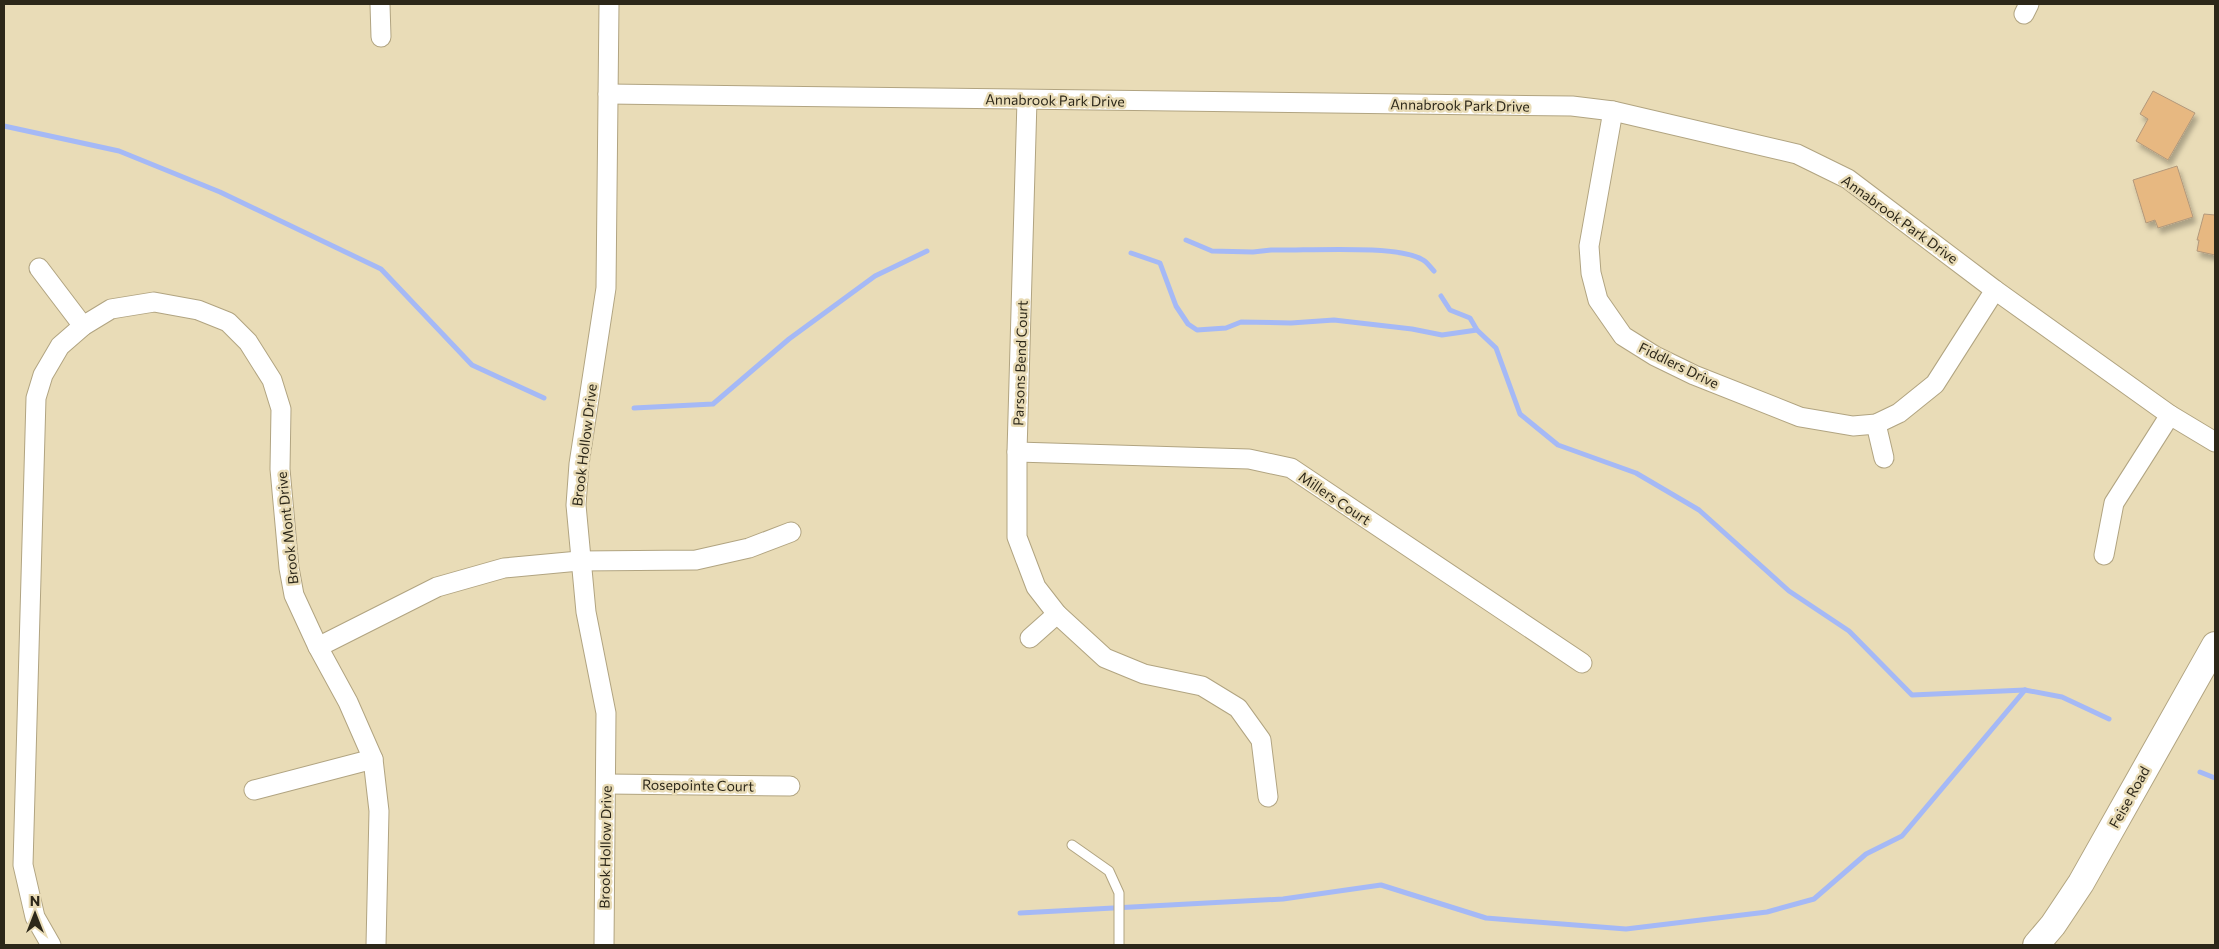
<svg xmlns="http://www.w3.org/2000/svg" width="2219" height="949" font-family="Commissioner,sans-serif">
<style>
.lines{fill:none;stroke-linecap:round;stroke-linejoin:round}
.stream{stroke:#a5b9f6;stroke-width:5}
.building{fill:#e7b881;stroke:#b2987b;filter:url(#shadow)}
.service-casing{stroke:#b1a481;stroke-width:11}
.minor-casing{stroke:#b1a481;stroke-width:21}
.secondary-casing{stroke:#b1a481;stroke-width:28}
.service{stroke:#fff;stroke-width:9}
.minor{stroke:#fff;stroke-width:19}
.secondary{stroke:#fff;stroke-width:26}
.labels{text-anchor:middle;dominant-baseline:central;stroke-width:5;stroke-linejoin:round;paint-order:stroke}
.street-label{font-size:14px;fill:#2c2719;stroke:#e9dcb7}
</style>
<defs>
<filter id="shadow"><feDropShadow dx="3" dy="5.5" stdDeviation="2.5" flood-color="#0004"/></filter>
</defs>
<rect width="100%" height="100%" fill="#e9dcb7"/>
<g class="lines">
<g class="stream">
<polyline points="4,126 119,151 220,192 381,269 472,365 544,398"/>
<path d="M1186,240L1212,251L1253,252L1271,250C1304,251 1399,244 1423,260C1427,262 1430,267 1434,271"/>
<polyline points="1131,253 1160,263 1176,306 1188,324 1197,330 1226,328 1241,322 1291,323 1334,320 1412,329 1442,335 1477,330 1496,348 1520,414 1558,445 1636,473 1699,510 1789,591 1849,631 1912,695 2025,690 2062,697 2109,719"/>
<polyline points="1441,296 1450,310 1470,318 1477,330"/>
<polyline points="634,408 713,404 789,339 875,276 927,251"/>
<polyline points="2200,772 2215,778"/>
<polyline points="1020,913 1283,899 1381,885 1486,918 1626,929 1767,912 1814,899 1866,854 1902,836 2025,690"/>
</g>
</g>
<g class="building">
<polygon points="2153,91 2195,113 2168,160 2136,141 2148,119 2140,114"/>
<polygon points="2177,166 2193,217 2158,228 2155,220 2146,223 2133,180"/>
<polygon points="2204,214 2215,215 2215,255 2197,251 2199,240 2197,240"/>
</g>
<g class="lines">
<defs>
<polyline id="service" points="1072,845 1109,871 1119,893 1119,945"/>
<g id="minor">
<polyline points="380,4 381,37"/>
<polyline points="2024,14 2029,4"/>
<polyline points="608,94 1572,106 1613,111 1797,154 1848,179 1995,290 2170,415 2215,442"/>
<polyline points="1027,100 1017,452 1017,537 1036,587 1057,614 1105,658 1144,674 1202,686 1238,708 1261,740 1268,797"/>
<polyline points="1613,111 1589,246 1591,273 1598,300 1623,336 1655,356 1694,375 1800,417 1853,426 1876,424 1899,413 1935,384 1995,290"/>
<polyline points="39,268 83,326"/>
<polyline points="1876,424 1884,458"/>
<polyline points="1017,452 1249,459 1291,468 1582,663"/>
<polyline points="2104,555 2114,503 2170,415"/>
<polyline points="1030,638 1057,614"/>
<polyline points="318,647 437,587 504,568 579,561 696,560 749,548 791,532"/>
<polyline points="607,784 790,786"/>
<polyline points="254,790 373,759"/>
<polyline points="51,945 35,917 23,865 36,398 43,375 60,346 83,326 111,309 154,302 198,310 228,322 248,342 272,380 281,409 280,469 289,568 294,595 318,647 348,702 373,759 379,811 376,945"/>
<polyline points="604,945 606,713 586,612 576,505 579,464 606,288 609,4"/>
</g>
<polyline id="secondary" points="2036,945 2053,925 2081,883 2215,645"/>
</defs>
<use href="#service" class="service-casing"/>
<use href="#minor" class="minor-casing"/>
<use href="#secondary" class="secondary-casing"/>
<use href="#service" class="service"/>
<use href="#minor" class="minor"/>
<use href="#secondary" class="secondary"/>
</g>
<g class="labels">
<g class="street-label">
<text transform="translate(1055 100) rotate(1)">Annabrook Park Drive</text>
<text transform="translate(1460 105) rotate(1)">Annabrook Park Drive</text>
<text transform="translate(1900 219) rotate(36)">Annabrook Park Drive</text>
<text transform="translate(1020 363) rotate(-88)">Parsons Bend Court</text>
<text transform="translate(1679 365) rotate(26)">Fiddlers Drive</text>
<text transform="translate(584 445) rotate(-83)">Brook Hollow Drive</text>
<text transform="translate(1335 498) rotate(34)">Millers Court</text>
<text transform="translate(287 528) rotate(-96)">Brook Mont Drive</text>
<text transform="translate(698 785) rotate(1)">Rosepointe Court</text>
<text transform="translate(2129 797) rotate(-61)">Feise Road</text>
<text transform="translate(605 847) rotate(-89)">Brook Hollow Drive</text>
</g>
</g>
<rect width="2219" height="949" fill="none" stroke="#2c2719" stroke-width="10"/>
<g transform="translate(35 914)" stroke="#e9dcb7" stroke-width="4" paint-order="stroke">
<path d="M0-4L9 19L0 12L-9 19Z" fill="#2c2719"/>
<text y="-8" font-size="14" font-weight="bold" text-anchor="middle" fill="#2c2719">N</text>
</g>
</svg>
